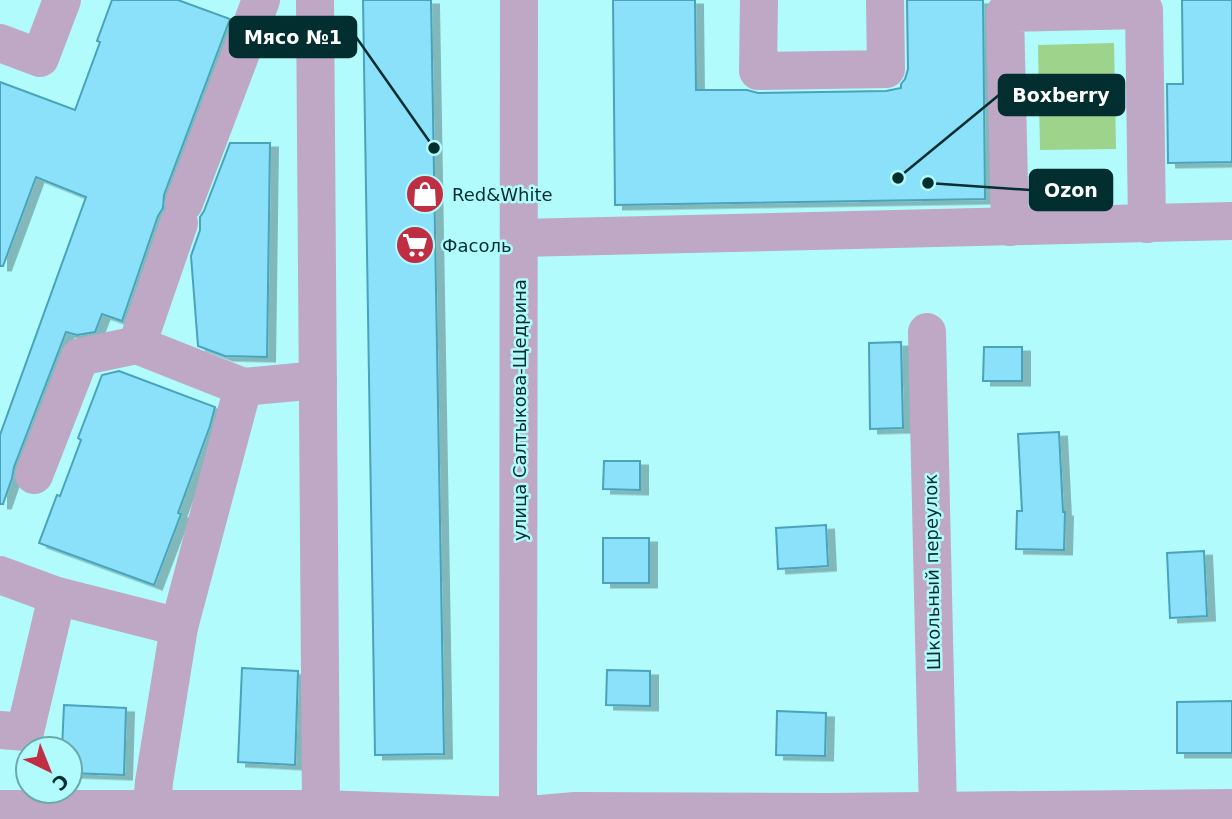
<svg xmlns="http://www.w3.org/2000/svg" width="1232" height="819" font-family="'DejaVu Sans',sans-serif">
<style>
.green{fill:#9ed38c}
.building{fill:#8be1f9;stroke:#4aa3ba;stroke-width:2;filter:url(#shadow)}
.lines{fill:none;stroke-linecap:round;stroke-linejoin:round}
.minor{stroke:#bfa7c6;stroke-width:38}
.labels{text-anchor:middle;dominant-baseline:central;stroke-width:5;stroke-linejoin:round;paint-order:stroke}
.poi-label{font-size:18px;fill:#022e30;stroke:#b1fbfd;text-anchor:start}
.street-label{font-size:18px;fill:#022e30;stroke:#b1fbfd}
.leader{fill:none;stroke:#022e30;stroke-width:2.5}
.callout-dot{fill:#022e30;stroke:#b1fbfd;stroke-width:2.5}
.callout{fill:#022e30;stroke:#022e30;stroke-width:2.5}
.callout-label{font-size:19px;text-anchor:middle;font-weight:bold;fill:#fff}
</style>
<defs>
<filter id="shadow"><feDropShadow dx="8" dy="4.5" stdDeviation="0" flood-color="#0004"/></filter>
</defs>
<rect width="100%" height="100%" fill="#b1fbfd"/>
<polygon class="green" points="1114,43 1116,149 1040,150 1038,45"/>
<g class="building">
<polygon points="112,0 178,0 230,19 164,195 163,208 158,216 122,321 102,314 95,332 77,335 66,332 14,467 12,478 3,504 0,504 0,435 86,197 36,177 3,266 0,266 0,82 75,110 100,42 97,41"/>
<polygon points="363,0 431,0 444,754 375,755"/>
<polygon points="613,0 695,0 696,90 747,90 758,93 886,91 901,88 901,84 905,79 908,69 907,0 983,0 985,199 615,205"/>
<polygon points="1182,0 1232,0 1232,162 1168,163 1167,84 1183,84"/>
<polygon points="230,143 270,143 267,357 225,356 198,346 191,256 200,230 200,217 204,211"/>
<polygon points="901,342 903,428 870,429 869,343"/>
<polygon points="984,347 1022,347 1022,381 983,381"/>
<polygon points="119,371 215,407 210,426 178,513 181,514 154,585 39,543 57,495 60,496 81,440 78,438 102,375"/>
<polygon points="1059,432 1063,512 1065,512 1064,550 1016,549 1017,511 1022,511 1018,434"/>
<polygon points="604,461 640,461 640,490 603,489"/>
<polygon points="826,525 828,566 778,569 776,528"/>
<rect x="603" y="538" width="46" height="45"/>
<polygon points="1204,551 1207,616 1170,618 1167,553"/>
<polygon points="242,668 298,671 295,765 238,762"/>
<polygon points="607,670 650,671 650,706 606,705"/>
<polygon points="1232,701 1232,753 1177,753 1177,702"/>
<polygon points="64,705 126,708 124,775 70,773 70,749 62,749"/>
<polygon points="777,711 826,713 825,756 776,755"/>
</g>
<g class="lines">
<g class="minor">
<polyline points="315,0 321,809"/>
<polyline points="759,0 758,71 886,69 885,0"/>
<polyline points="0,43 40,58 62,0"/>
<polyline points="184,203 261,0"/>
<polyline points="179,223 137,345 243,387 179,627"/>
<polyline points="1010,227 1005,13 1144,10 1147,224"/>
<polyline points="520,238 1232,221"/>
<polyline points="927,332 938,811"/>
<polyline points="243,387 318,380"/>
<polyline points="34,475 80,357 137,345"/>
<polyline points="0,575 57,596"/>
<polyline points="0,730 25,732 57,596 179,627 154,782 152,809"/>
<polyline points="0,809 321,809 518,816 575,811 829,812 1232,808"/>
<polyline points="518,819 519,0"/>
</g>
</g>
<defs>
<symbol id="shop-disc" viewBox="-11 -11 22 22"><circle r="9.5" fill="#bf2e43" stroke="#b1fbfd"/><path d="M-5-2.5h2.3a2.7 3.5 0 0 1 5.4 0H5L5.5 6h-11ZM-1.5-2.5h3a1.5 2.3 0 0 0-3 0Z" fill="#fff"/></symbol>
<symbol id="supermarket-disc" viewBox="-11 -11 22 22"><circle r="9.5" fill="#bf2e43" stroke="#b1fbfd"/><path d="M-6-5.5h2.5l.6 2H6L4.5 2H-2.5L-4.4-4H-6ZM-1.5 3.2a1.3 1.3 0 1 0 .1 0ZM3 3.2a1.3 1.3 0 1 0 .1 0Z" fill="#fff"/></symbol>
</defs>
<g fill-rule="evenodd">
<use href="#shop-disc" x="403" y="172" width="44" height="44"/>
<use href="#supermarket-disc" x="393" y="223" width="44" height="44"/>
</g>
<g class="labels">
<g class="poi-label">
<text x="452" y="194">Red&amp;White</text>
<text x="442" y="245">Фасоль</text>
</g>
<g class="street-label">
<text transform="translate(519 410) rotate(-90)">улица Салтыкова-Щедрина</text>
<text transform="translate(932 572) rotate(-91)">Школьный переулок</text>
</g>
</g>
<path class="leader" d="M434 148L356 37M898 178L999 95M928 183L1030 190"/>
<g class="callout-dot">
<circle cx="434" cy="148" r="7"/>
<circle cx="898" cy="178" r="7"/>
<circle cx="928" cy="183" r="7"/>
</g>
<g class="callout">
<rect x="230" y="17" width="126" height="40" rx="7"/>
<rect x="999" y="75" width="125" height="40" rx="7"/>
<rect x="1030" y="170" width="82" height="40" rx="7"/>
</g>
<g class="callout-label">
<text x="293" y="44">Мясо №1</text>
<text x="1061" y="102">Boxberry</text>
<text x="1071" y="197">Ozon</text>
</g>
<g transform="translate(49 770) rotate(137)"><circle r="33" fill="#b1fbfd" stroke="#6ba9ab" stroke-width="2"/>
<path d="M0-5L12 26L0 18L-12 26Z" fill="#bf2e43"/>
<text y="-10" font-size="19" font-weight="bold" text-anchor="middle" fill="#022e30">С</text>
</g>
</svg>
